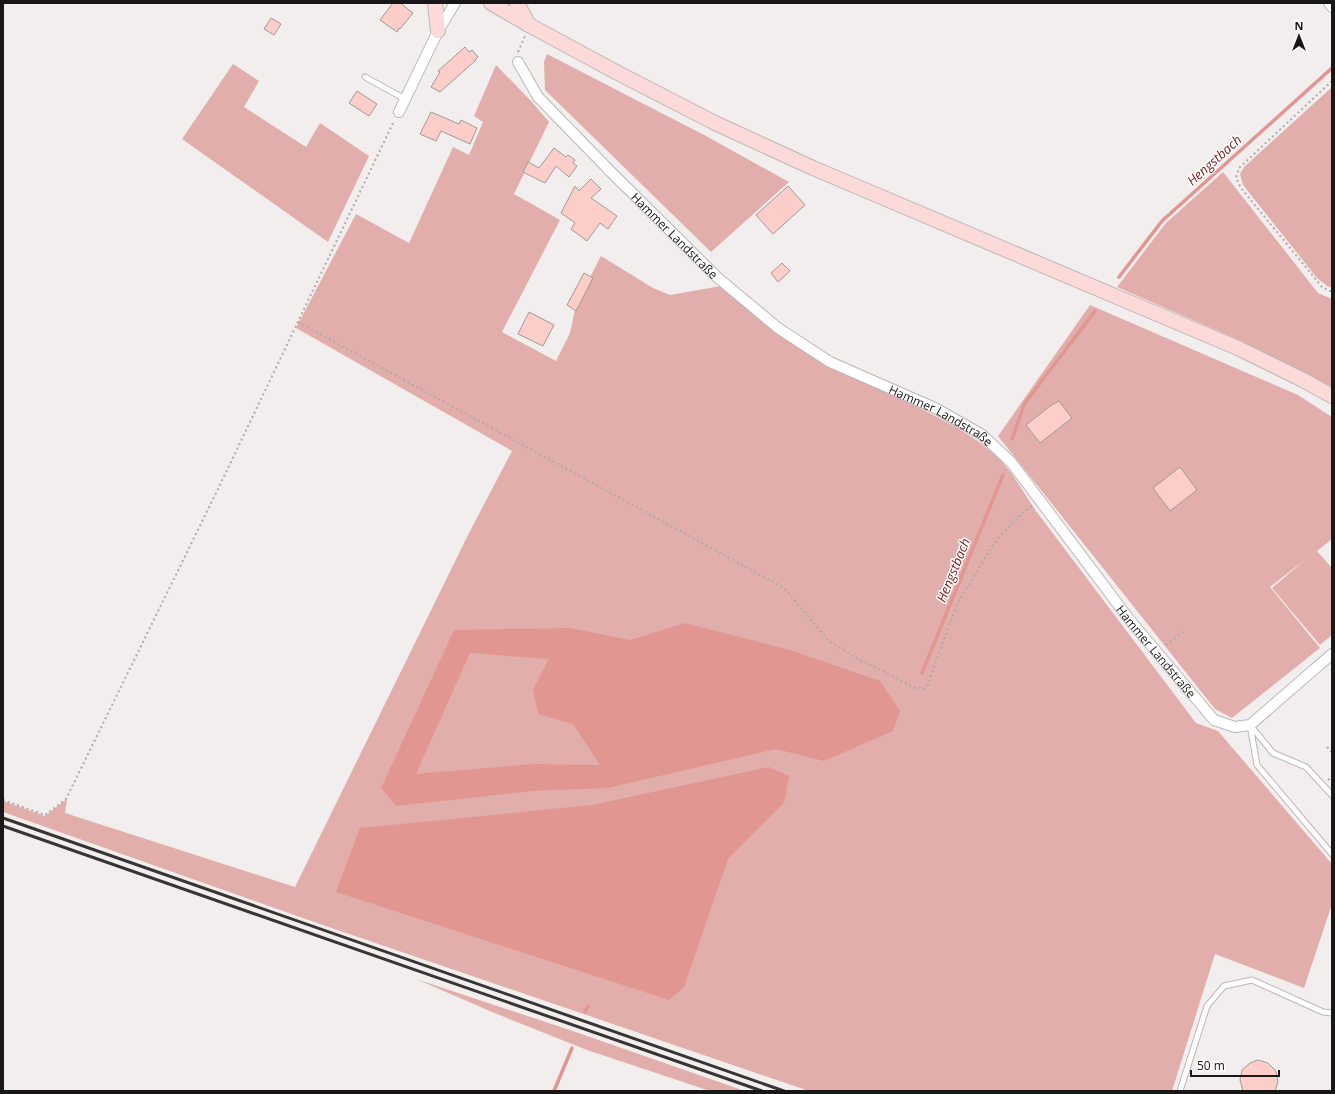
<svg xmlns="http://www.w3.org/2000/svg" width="1335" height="1094" font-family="'Open Sans',sans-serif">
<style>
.green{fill:#e2aeab}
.water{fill:#e29692;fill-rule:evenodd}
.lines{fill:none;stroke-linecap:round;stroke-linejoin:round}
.stream{stroke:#e29692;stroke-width:3.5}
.building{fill:#fdcdc9;stroke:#9e9999}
.service-casing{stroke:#bcb7b7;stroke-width:7}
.minor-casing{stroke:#bcb7b7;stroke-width:12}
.secondary-casing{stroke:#bcb7b7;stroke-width:16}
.path{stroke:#aeaaaa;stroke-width:2;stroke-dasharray:2 3;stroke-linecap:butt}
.service{stroke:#fff;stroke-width:5}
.minor{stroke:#fff;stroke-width:10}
.secondary{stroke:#fbdad9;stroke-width:14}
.rail{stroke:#373434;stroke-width:3}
.labels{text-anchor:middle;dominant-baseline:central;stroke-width:3;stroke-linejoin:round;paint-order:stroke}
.street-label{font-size:12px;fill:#181616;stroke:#fffcfc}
.water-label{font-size:13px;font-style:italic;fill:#782024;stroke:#fffcfc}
</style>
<rect width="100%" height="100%" fill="#f3eeee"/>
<g class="green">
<polygon points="547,54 706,136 789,182 711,252 545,90 544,62"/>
<polygon points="233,64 259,81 244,107 306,147 320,123 369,156 328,242 182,139"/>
<polygon points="496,65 532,102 549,122 514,194 560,220 502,332 556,361 570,333 576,305 601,256 653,288 670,295 721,286 747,309 782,336 859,380 912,404 958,428 979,442 998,457 1012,474 1036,511 1196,723 1218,731 1332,864 1332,904 1304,988 1215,954 1172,1091 809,1091 314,922 3,812 3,801 45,816 67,799 65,813 295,887 468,535 512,451 296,328 356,214 409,243 453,147 469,155 483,122 474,116"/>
<polygon points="1332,87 1332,288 1327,286 1317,278 1243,185 1240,174 1244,167"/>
<polygon points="1223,172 1318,293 1332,299 1332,387 1232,337 1117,287 1166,223"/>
<polygon points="1090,305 1298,395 1332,417 1332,539 1317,551 1332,568 1332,635 1320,645 1272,588 1306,559 1270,587 1320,648 1232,718 1215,709 998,436"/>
<polygon points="416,979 567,1029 745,1091 710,1091 587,1050 492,1012"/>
</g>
<g class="water">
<path d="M685,623L790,650L880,681L900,711L893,731L824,761L776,749L608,788L532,791L396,806L381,788L454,630L570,628L630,640ZM470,653L549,659L533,689L538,714L573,724L600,765L533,764L416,774Z"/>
<polygon points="769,767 789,776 784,803 728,859 684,987 669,1000 336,892 360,828 592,805"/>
</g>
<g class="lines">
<g class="stream">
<polyline points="1119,277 1162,221 1332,68"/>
<polyline points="1012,439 1025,403 1095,311"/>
<polyline points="922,673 1003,475"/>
<polyline points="585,1012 588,1006"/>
<polyline points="554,1091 572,1048"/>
</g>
</g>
<g class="building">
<polygon points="393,3 400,3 413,13 400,29 399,28 397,32 380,20"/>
<polygon points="271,18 281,24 274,35 264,29"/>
<polygon points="465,47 469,52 472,50 478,57 475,60 476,60 440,92 431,87 440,72 438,71"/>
<polygon points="357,91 377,104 369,116 349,103"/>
<polygon points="431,112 459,124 461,120 477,128 470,144 441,131 436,141 420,134"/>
<polygon points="554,148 566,157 568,155 575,160 573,163 577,166 569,177 556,166 545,183 523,172 528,162 539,168"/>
<polygon points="591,179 601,189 591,198 617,216 608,229 600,223 587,241 571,229 575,223 561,213 575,186 579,191"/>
<polygon points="788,186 805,205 773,234 756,215"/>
<polygon points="782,263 790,271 778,282 771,273"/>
<polygon points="584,273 593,278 576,311 567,305"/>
<polygon points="529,312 554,325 543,346 518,334"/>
<polygon points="1059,401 1072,418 1040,443 1026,425 1050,406"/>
<polygon points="1180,467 1197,490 1170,511 1153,488"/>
<polygon points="1258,1060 1268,1063 1276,1071 1278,1082 1275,1091 1243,1091 1240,1080 1242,1070 1250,1063"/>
</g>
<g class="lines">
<defs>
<g id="service">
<polyline points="365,77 405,99"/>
<polyline points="1332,795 1306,767 1273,753 1250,725 1257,765 1332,854"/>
<polyline points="1180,1091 1207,1006 1224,986 1252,980 1323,1012 1332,1013"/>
</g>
<g id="minor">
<polyline points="1329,3 1332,7"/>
<path id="s1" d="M518,62L538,97L610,171L717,277L778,328L830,362L935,408L981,434L1011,462L1129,619L1214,720L1235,727L1250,725L1332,654"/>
<polyline points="399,112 438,31 455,3"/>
</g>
<g id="secondary">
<polyline points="435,3 438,31"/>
<polyline points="491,3 529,25 616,72 715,123 813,168 1240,349 1303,380 1332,396"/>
<polyline points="517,3 529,25"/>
</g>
</defs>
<use href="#service" class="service-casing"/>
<use href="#minor" class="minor-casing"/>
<use href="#secondary" class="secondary-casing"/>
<g class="path">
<polyline points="518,52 525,36"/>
<polyline points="1332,81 1239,168 1236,178 1241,188 1322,287 1332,292"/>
<polyline points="298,322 784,588 829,641 856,658 895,677 912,687 924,689 929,684 931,675 957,604 996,540 1025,511 1032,506"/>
<polyline points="1166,645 1184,631"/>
<polyline points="1327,747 1332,752"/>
<polyline points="1328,780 1332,777"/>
<polyline points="3,800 45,815 66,799 218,489 394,121"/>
</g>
<use href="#service" class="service"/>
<use href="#minor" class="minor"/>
<use href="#secondary" class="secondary"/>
<g class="rail">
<polyline points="3,818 784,1091"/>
<polyline points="3,826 762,1091"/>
</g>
</g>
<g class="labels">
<g class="street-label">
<text stroke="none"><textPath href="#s1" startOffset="235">Hammer Landstraße</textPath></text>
<text stroke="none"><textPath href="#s1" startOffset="559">Hammer Landstraße</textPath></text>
<text stroke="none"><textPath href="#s1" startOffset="883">Hammer Landstraße</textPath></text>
</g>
<g class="water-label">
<text transform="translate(1214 160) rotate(-42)">Hengstbach</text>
<text transform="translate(953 570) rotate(-68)">Hengstbach</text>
</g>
</g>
<rect width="1335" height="1094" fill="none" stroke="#181616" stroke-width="8"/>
<g transform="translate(1299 36)" stroke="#fffcfc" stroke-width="3" paint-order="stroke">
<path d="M0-3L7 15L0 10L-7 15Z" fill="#181616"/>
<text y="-6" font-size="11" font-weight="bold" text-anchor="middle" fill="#181616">N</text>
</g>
<path d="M1191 1070v6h88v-6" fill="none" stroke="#181616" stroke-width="2"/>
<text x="1197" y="1070" font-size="12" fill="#181616" stroke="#fffcfc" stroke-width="3" paint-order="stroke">50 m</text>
</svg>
